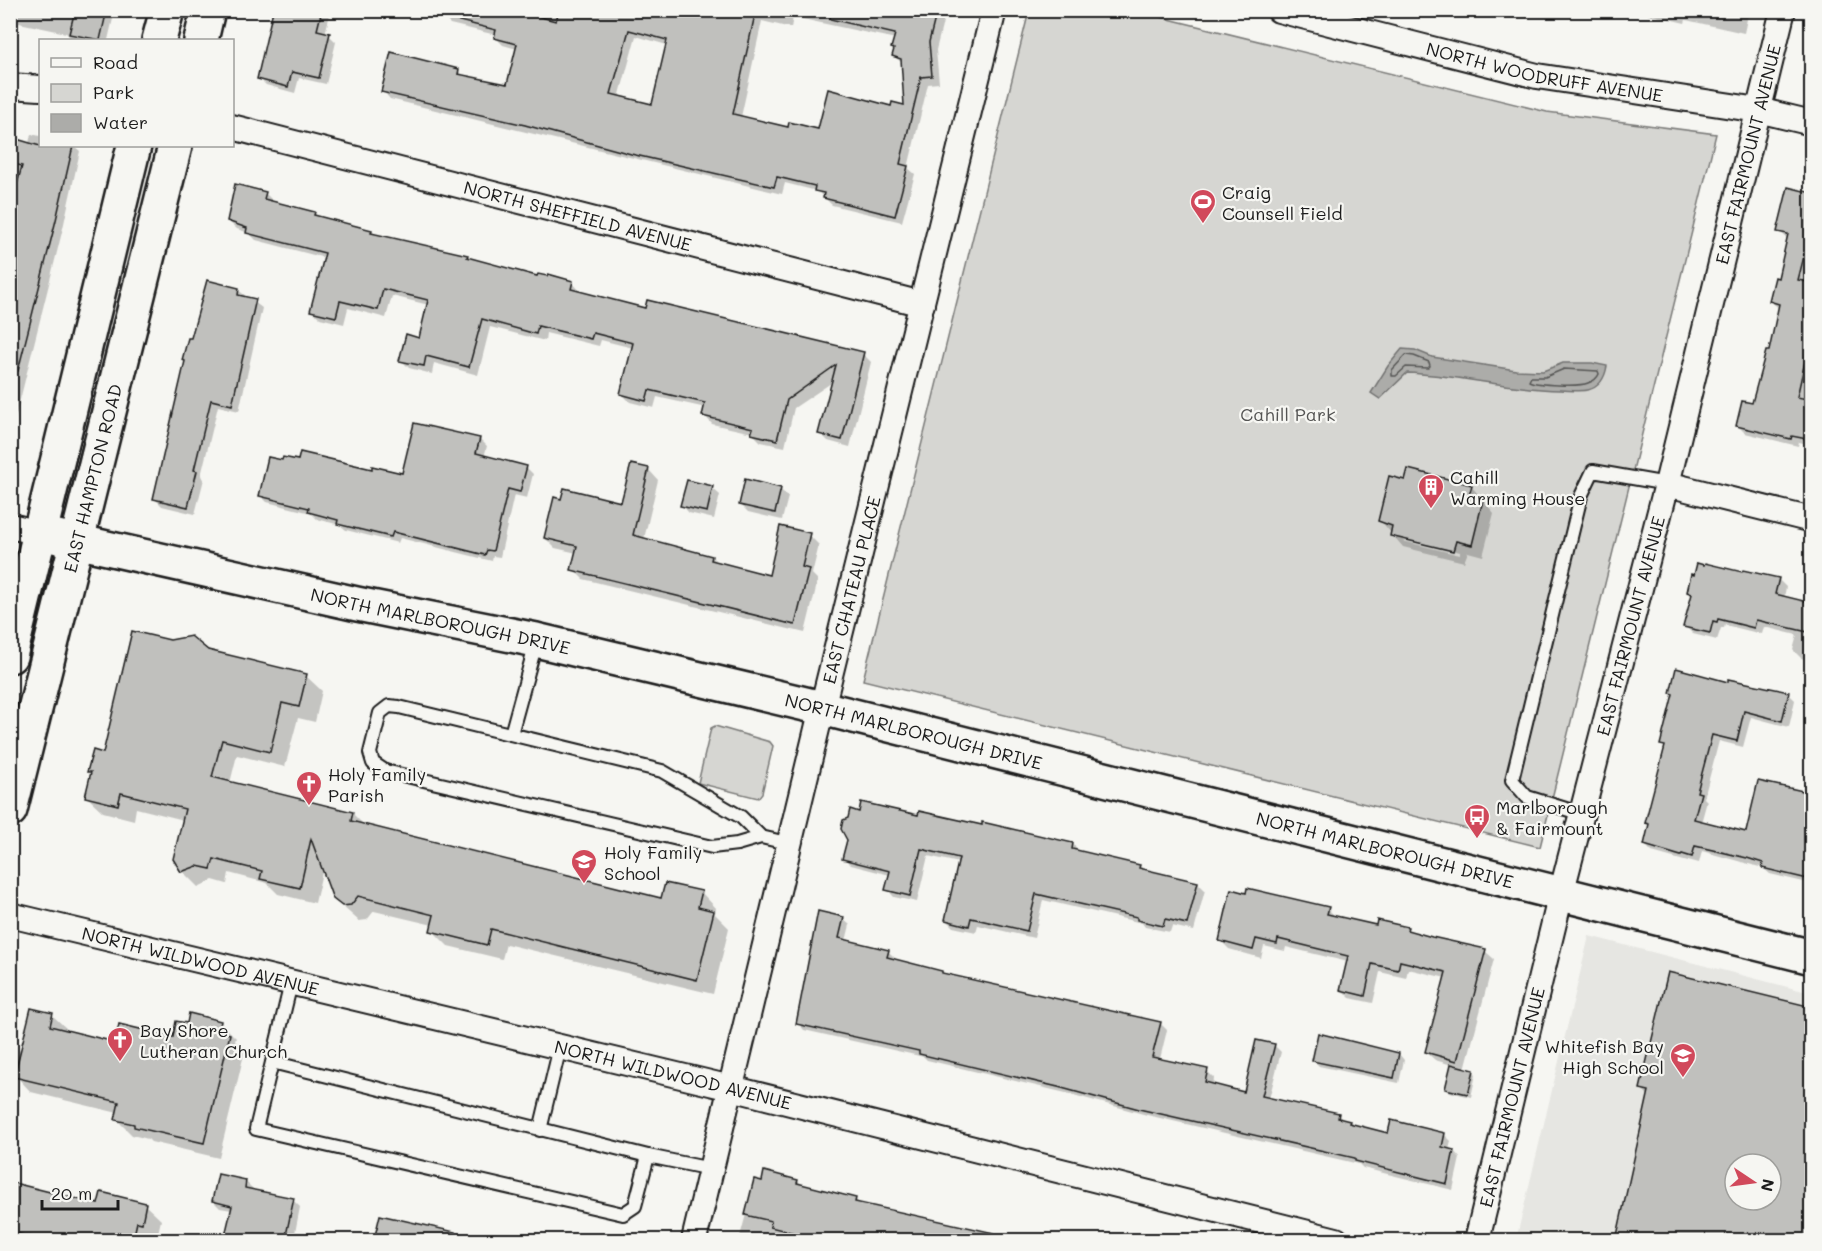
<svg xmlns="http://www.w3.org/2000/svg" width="1822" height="1251" font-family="Mali,sans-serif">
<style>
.built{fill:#e6e6e2;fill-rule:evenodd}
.green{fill:#d6d6d2;stroke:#797977;stroke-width:1.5}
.water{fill:#acaca9;stroke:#727271;stroke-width:1.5}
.shadow{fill:#0003;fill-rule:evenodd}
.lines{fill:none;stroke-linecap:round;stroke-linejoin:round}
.shore{stroke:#565654;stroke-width:1.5}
.building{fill:#c0c0bd;stroke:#1c1c1c;stroke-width:1.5;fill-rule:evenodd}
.lane-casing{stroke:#1c1c1c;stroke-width:16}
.street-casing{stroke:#1c1c1c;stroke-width:28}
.secondary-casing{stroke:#1c1c1c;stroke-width:38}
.lane{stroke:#f6f6f2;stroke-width:12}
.street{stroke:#f6f6f2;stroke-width:24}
.secondary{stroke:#f6f6f2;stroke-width:33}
.labels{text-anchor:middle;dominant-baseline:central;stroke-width:4.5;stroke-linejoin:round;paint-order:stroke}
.street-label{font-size:18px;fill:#1c1c1c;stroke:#f6f6f2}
.poi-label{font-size:18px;fill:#1c1c1c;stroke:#f6f6f2;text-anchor:start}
.park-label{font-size:18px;fill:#545453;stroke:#f6f6f2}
</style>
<rect width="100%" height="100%" fill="#f6f6f2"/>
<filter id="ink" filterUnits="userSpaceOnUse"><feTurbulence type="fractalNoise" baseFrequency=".0167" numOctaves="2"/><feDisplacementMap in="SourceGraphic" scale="12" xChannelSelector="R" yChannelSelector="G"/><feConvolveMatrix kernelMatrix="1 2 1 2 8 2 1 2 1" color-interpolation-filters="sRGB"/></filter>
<g filter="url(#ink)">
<path class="built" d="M1589,936L1811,993V1240H1516ZM1735,1164H1771V1200H1735Z"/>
<g class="green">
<polygon points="1029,11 1136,11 1547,112 1716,134 1540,847 863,680"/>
<polygon points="715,726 770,742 773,746 762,793 758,798 698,783 711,728"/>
</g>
<path class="water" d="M1402,349L1415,350L1432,357L1516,370L1543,371L1563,363H1592L1607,366C1605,378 1600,387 1588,390C1580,392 1568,390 1560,390C1508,389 1459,375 1407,373L1380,399L1371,393L1388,366Z"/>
<g class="shadow">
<polygon points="10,10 115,10 108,40 73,40 66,33 10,21"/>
<polygon points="274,10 331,10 325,34 329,35 336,42 326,84 299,78 295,93 266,85 259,78"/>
<path d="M444,10H946L936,50L939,83L928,84L908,168L915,174L902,222L832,205L817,191L785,183L782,194L390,99L383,91L392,54L459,71L464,76L509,86L517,49L503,45L496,38V35L450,24L442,16ZM793,17L896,39L894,56L903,64L906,107L892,108L819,131L789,129L741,117L762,21L791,28ZM636,36L667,45L653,106L619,98Z"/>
<polygon points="1627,10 1749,10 1744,33 1686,20 1685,23 1635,11 1635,13"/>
<polygon points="31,134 40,136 40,146 74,146 80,151 63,228 10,440 10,216 14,201 10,200 10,139 29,143"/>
<polygon points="265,193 273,201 314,213 320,218 372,231 376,235 467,256 471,260 539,278 572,282 580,291 580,293 646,309 863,354 871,362 850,447 828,441 820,433 834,381 794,408 785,447 761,442 752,433 712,424 704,415 706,408 657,397 654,408 630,402 622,394 633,348 601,340 599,346 546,333 545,341 490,327 478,375 434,363 432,374 409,368 401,360 420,339 429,305 392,296 386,318 348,308 344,324 320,318 311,310 325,258 256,240 249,233 237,229 228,221"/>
<polygon points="1812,195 1812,261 1806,283 1812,284 1812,370 1806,393 1812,395 1812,445 1799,442 1798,446 1745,433 1737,425 1753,405 1770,353 1780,309 1770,301 1779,280 1788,239 1779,231"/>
<polygon points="238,290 262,308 239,411 218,406 201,476 204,479 195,514 162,506 154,498 186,363 184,360 192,340"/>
<polygon points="480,439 487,446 484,457 526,467 533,474 527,498 514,495 500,557 493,556 492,561 400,538 398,543 346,530 340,525 317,519 311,513 267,502 260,495 373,471 403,475"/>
<polygon points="632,466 649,470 658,480 644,539 712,557 718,563 770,577 809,535 819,545 812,574 818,580 805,633 583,579 573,569 577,553 555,548 545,538 622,504"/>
<path d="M1406,482L1471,486L1494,513L1483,556L1468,552L1464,562L1403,547L1380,520ZM1403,538L1460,552V555L1403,541Z"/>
<polygon points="712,488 720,495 714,519 689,513 682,505"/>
<polygon points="780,489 788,497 782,520 748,512 740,504"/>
<polygon points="1779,580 1786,587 1784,598 1812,605 1812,661 1801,658 1793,650 1797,635 1764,627 1762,634 1725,625 1724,628 1721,628 1717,640 1693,634 1685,626 1693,596 1688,592"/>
<polygon points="208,651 306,676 322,691 315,722 298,718 285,767 237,755 230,783 352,813 366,827 662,900 701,892 716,908 715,914 729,928 713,994 506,944 502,959 448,946 432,930 433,925 374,911 367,920 359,921 334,899 323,868 315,903 278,894 267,883 229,873 227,884 213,880 198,887 182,871 184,820 136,808 134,820 103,812 87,797 92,774 89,771"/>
<polygon points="1729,683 1788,693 1795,700 1789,727 1751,717 1743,747 1719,741 1704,798 1707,801 1701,823 1747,834 1812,795 1812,884 1770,874 1763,868 1702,851 1699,863 1688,860 1688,862 1652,852 1645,845 1650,826 1647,823 1666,748 1662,744 1675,696 1672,693"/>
<polygon points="860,813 919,817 1073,844 1080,852 1139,867 1143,870 1198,883 1205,890 1194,931 1172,926 1170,932 1145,927 1142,923 1043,900 1034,938 978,925 976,932 953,927 946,920 959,863 928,856 917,902 894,897 887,889 890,875 851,865 844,858"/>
<polygon points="1328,909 1337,918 1377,927 1407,929 1412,933 1485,951 1494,959 1465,1069 1473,1071 1476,1074 1471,1097 1450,1092 1447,1088 1452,1065 1435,1060 1426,1052 1446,978 1408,969 1406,978 1380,972 1373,1003 1350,998 1342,990 1348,962 1286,947 1285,951 1264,946 1261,958 1229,949 1221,941"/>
<polygon points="843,919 850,925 846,941 888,951 895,958 894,960 942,972 945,975 1160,1023 1167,1030 1160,1059 1207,1071 1214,1078 1213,1086 1245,1093 1274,1045 1281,1052 1269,1099 1338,1115 1352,1126 1389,1135 1444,1134 1451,1141 1449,1150 1454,1151 1460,1158 1453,1190 1363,1168 1359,1164 1147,1115 1066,1093 927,1060 924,1057 804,1030 798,1023"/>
<path d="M1812,1008V1240H1618L1649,1096L1642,1089ZM1735,1164H1771V1200H1735Z"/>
<polygon points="52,1015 68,1030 116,1044 174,1038 188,1025 220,1022 236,1038 235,1041 245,1050 219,1158 151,1142 148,1139 132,1135 116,1119 118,1113 31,1092 16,1076"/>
<polygon points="1399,1054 1404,1060 1399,1083 1319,1066 1313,1060"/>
<polygon points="10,1181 17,1183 21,1186 99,1205 145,1205 161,1220 157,1238 152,1237 152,1240 11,1240"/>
<polygon points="755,1181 763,1183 798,1181 803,1186 855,1199 861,1205 933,1220 1017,1240 805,1240 792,1237 791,1240 739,1240"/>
<polygon points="246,1182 253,1189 252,1191 293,1200 300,1207 295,1233 310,1236 315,1240 225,1240 232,1210 220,1208 213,1201"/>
<polygon points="381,1217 457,1235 460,1240 378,1240 376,1239"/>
</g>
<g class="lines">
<g class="shore">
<polygon points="1406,355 1414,356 1429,362 1430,366 1428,368 1406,367 1396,376 1392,376 1392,370"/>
<path d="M1564,369L1598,371L1599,374C1597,379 1594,381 1588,383C1579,387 1537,385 1529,381L1531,377H1545Z"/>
</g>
</g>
<g class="building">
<polygon points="75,10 107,10 100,40 69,34"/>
<polygon points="273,10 322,10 317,30 330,33 319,78 292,72 288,87 257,79"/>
<path d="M448,10H514L556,21L559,10H756L733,114L788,127L789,122L818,129L828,89L891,106L892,102L904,105L901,59L892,56L894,49L891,48L895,34L830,19L831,10H937L929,42L932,76L921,77L900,164L908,166L895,216L823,198L824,193L814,191L815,186L777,177L774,187L631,154L525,125L381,92L391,52L459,69L458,74L507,84L517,44L494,38L496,30L447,18ZM629,30L667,40L652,104L611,94Z"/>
<polygon points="10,137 40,146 73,146 56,220 18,371 10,370 10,210 22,166 10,163"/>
<polygon points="235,184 266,192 264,199 315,212 314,215 372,230 371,233 468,255 467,257 537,276 538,274 547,276 548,274 573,281 571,289 645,308 647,300 864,352 842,440 818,434 836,365 787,400 777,440 751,434 753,428 702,416 705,403 649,390 646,401 620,394 633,343 593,333 591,339 538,326 536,334 482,319 469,367 426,356 424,366 399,361 406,334 419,338 428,300 383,289 378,310 340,301 336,317 310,311 325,253 246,233 247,228 227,221"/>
<polygon points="1788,187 1812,193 1812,225 1798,280 1812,283 1812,348 1808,348 1797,397 1812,400 1812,440 1792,436 1791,439 1736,426 1742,401 1752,403 1766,351 1769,351 1779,304 1769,301 1775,277 1778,278 1788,234 1777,232"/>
<polygon points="207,280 239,288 238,295 256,299 232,405 211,400 194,470 197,471 188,507 153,499 185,361 182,360 188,338 191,338"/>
<polygon points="414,423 480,438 476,453 527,466 520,492 508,489 493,551 487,550 485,555 393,532 391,537 337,524 338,520 308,512 309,508 259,496 268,457 282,460 283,457 298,460 300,452 372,469 372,466 402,473"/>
<polygon points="631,464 649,468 633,535 712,556 711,560 769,575 780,526 810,533 802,567 809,569 795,625 571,570 577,546 544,538 554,497 561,499 564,488 621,502"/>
<polygon points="1408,469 1472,485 1469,496 1483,500 1472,545 1456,541 1453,551 1390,536 1392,526 1378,521 1389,476 1405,480"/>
<polygon points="745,479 781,488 775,513 739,505"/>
<polygon points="687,480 713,486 707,512 680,506"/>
<polygon points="1697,563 1704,565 1705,563 1742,572 1743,570 1779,578 1775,594 1812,603 1812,633 1756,620 1754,628 1718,619 1717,622 1713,621 1710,633 1683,627 1692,594 1687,592 1691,574 1694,575"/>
<polygon points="132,631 170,640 191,636 208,650 307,674 299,707 282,703 270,752 222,740 212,777 353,812 351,821 661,898 665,883 702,891 698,907 714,911 697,980 491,929 487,945 430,931 434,915 358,896 351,905 342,906 333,899 311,839 300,888 260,879 262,871 214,859 211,869 197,866 181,872 173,859 185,809 121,793 118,805 85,797 91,772 87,772 93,750 103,753"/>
<polygon points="1676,668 1728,682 1728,679 1789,692 1782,721 1744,711 1737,741 1712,735 1697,792 1701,793 1694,819 1746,832 1758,781 1812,793 1812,880 1762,868 1763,863 1747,858 1695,846 1692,857 1682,854 1681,856 1644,845 1649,824 1645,823 1665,746 1660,745 1673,694 1670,693"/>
<polygon points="861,802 918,815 919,811 982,825 982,822 1073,843 1072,849 1140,865 1139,868 1198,882 1187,924 1165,919 1163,926 1137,920 1137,917 1036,894 1027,931 971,918 969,926 945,920 959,858 921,849 910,896 885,890 890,871 842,859 847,840 841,829 843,820 848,818 850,809 859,812"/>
<polygon points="1247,888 1329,907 1327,914 1376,925 1377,920 1408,927 1407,930 1432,937 1486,949 1457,1061 1425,1052 1446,972 1400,961 1398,970 1372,964 1365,996 1340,990 1348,956 1278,939 1277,944 1256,939 1253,950 1219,941 1231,889 1246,893"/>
<polygon points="818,911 844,917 839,938 889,950 887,957 942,971 942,973 1161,1022 1152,1057 1208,1069 1205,1082 1244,1092 1256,1040 1275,1044 1262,1096 1339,1113 1338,1118 1350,1121 1349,1123 1388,1133 1391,1120 1445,1133 1442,1147 1454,1150 1447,1184 1355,1161 1355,1158 1139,1109 1058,1087 919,1054 919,1051 796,1024"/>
<path d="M1668,972L1812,1007V1240H1616L1649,1091L1640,1089ZM1735,1164H1771V1200H1735Z"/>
<polygon points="31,1008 53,1013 50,1026 115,1042 119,1024 173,1037 176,1021 187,1023 189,1013 221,1021 219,1031 230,1034 204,1143 134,1127 134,1124 115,1120 119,1102 14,1077"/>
<polygon points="1318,1033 1399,1053 1394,1078 1312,1061"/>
<polygon points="1451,1064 1474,1070 1468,1094 1445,1089"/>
<polygon points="764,1171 798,1180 797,1183 856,1198 855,1202 994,1233 993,1240 877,1240 847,1234 845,1240 823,1240 770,1227 771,1221 745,1215 754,1179 762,1181"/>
<polygon points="218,1174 246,1180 245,1188 294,1198 285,1240 224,1240 232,1206 212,1201"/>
<polygon points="10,1182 98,1204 101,1192 146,1203 142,1223 137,1222 133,1240 48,1240 10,1232"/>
<polygon points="380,1215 455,1232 454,1240 374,1240"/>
</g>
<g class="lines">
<defs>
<g id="lane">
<polyline points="511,734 536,643"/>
<polyline points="1582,814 1527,797 1512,780 1581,496 1593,471 1667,484"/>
<polyline points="761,837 741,817 662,771 399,707 389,706 380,713 370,753 373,763 385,771 712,847 737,844 761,837 791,844"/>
<polyline points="272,1062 648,1156 635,1206 623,1214 256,1129 291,983"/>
<polyline points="540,1130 560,1047"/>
<polyline points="648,1156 711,1169"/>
</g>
<g id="street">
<path id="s1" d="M1279,10L1537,76L1758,110L1812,123"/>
<polyline points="10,86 40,88"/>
<path id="s2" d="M232,127L922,304"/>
<polyline points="1667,484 1812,520"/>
<polyline points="10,526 40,533"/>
<path id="s3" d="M10,915L731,1088L1336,1240"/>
<path id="s4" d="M694,1240L822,708L994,10"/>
<path id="s5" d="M1477,1240L1561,894L1667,484L1783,10"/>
</g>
<g id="secondary">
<polyline points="159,40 167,10"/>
<polyline points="201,40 208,10"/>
<path id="s6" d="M40,533L357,604L536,640L822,708L1812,957"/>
<polyline points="10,656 134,146"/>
<path id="s7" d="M10,810L175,146"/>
</g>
</defs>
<use href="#lane" class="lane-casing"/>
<use href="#street" class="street-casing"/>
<use href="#secondary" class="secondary-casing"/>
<use href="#lane" class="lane"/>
<use href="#street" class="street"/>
<use href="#secondary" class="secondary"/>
</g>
</g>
<defs>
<symbol id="stadium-pin" viewBox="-11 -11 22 30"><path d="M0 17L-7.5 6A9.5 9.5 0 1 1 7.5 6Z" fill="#d1495b" stroke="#f6f6f2"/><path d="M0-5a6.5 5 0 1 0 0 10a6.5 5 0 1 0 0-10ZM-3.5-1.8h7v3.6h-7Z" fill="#fff"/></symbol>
<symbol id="building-pin" viewBox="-11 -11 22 30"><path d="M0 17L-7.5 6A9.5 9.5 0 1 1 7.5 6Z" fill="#d1495b" stroke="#f6f6f2"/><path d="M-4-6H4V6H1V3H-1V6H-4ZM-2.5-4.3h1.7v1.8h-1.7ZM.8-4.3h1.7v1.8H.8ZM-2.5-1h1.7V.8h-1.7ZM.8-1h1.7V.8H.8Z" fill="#fff"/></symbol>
<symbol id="church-pin" viewBox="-11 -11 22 30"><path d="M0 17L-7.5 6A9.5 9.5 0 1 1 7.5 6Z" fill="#d1495b" stroke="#f6f6f2"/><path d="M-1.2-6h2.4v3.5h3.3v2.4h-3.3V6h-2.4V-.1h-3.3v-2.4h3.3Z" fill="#fff"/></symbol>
<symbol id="bus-pin" viewBox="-11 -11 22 30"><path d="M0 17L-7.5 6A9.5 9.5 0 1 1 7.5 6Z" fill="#d1495b" stroke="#f6f6f2"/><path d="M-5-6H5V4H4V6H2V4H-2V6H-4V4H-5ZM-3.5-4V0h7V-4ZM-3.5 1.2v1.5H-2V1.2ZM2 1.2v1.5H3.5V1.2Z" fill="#fff"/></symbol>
<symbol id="school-pin" viewBox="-11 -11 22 30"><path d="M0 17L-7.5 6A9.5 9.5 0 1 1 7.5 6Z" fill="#d1495b" stroke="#f6f6f2"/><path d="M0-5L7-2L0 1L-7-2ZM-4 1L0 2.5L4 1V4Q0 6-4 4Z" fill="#fff"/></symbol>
</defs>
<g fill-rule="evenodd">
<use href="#stadium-pin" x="1188" y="187" width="30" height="40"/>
<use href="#building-pin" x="1416" y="472" width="30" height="40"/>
<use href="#church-pin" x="294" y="769" width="30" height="40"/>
<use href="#bus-pin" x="1462" y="802" width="30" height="40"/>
<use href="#school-pin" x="569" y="847" width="30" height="40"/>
<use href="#church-pin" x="105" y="1025" width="30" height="40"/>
<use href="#school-pin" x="1668" y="1041" width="30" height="40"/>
</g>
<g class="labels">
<g class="street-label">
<text stroke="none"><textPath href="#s1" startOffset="273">NORTH WOODRUFF AVENUE</textPath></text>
<text stroke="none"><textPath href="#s5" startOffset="1119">EAST FAIRMOUNT AVENUE</textPath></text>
<text stroke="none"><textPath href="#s2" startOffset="357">NORTH SHEFFIELD AVENUE</textPath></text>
<text stroke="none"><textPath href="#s7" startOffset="342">EAST HAMPTON ROAD</textPath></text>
<text stroke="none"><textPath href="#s4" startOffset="669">EAST CHATEAU PLACE</textPath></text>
<text stroke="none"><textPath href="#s6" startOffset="410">NORTH MARLBOROUGH DRIVE</textPath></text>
<text stroke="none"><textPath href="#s5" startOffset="633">EAST FAIRMOUNT AVENUE</textPath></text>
<text stroke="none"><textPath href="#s6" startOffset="896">NORTH MARLBOROUGH DRIVE</textPath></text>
<text stroke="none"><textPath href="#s6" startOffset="1382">NORTH MARLBOROUGH DRIVE</textPath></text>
<text stroke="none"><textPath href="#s3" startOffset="196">NORTH WILDWOOD AVENUE</textPath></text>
<text stroke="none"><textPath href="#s3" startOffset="682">NORTH WILDWOOD AVENUE</textPath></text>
<text stroke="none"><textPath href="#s5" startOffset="147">EAST FAIRMOUNT AVENUE</textPath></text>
</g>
<g class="poi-label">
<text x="1222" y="192">Craig<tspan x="1222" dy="21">Counsell Field</tspan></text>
<text x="1450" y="477">Cahill<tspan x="1450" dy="21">Warming House</tspan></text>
<text x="328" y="774">Holy Family<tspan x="328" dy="21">Parish</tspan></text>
<text x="1496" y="807">Marlborough<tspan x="1496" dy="21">&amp; Fairmount</tspan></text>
<text x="604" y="852">Holy Family<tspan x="604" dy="21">School</tspan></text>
<text x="140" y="1030">Bay Shore<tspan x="140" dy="21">Lutheran Church</tspan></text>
<text x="1664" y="1046" text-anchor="end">Whitefish Bay<tspan x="1664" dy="21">High School</tspan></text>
</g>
<g class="park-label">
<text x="1288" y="414">Cahill Park</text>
</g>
</g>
<rect width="1822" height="1251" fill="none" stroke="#f6f6f2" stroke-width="36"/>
<rect x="18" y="18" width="1786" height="1215" fill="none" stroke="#1c1c1c" stroke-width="2" filter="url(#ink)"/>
<rect x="39" y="39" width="195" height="108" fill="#f6f6f2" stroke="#9f9f9c" stroke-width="1.5"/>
<rect x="51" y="58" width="30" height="9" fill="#f6f6f2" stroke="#9f9f9c" stroke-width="1.5"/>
<text x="93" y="69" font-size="18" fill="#1c1c1c">Road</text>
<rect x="51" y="84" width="30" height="18" fill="#d6d6d2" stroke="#9f9f9c" stroke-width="1.5"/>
<text x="93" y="99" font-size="18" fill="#1c1c1c">Park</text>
<rect x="51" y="114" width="30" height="18" fill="#acaca9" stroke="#9f9f9c" stroke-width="1.5"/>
<text x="93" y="129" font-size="18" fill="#1c1c1c">Water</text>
<g transform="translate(1753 1182) rotate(103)"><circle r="28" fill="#f6f6f2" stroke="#9f9f9c" stroke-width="1.5"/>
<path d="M0-4.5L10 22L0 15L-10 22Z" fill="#d1495b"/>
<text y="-9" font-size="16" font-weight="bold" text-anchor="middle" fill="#1c1c1c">N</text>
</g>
<path d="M42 1200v9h76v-9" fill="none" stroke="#1c1c1c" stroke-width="3"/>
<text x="51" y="1200" font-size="18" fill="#1c1c1c" stroke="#f6f6f2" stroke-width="4.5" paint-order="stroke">20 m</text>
</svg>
